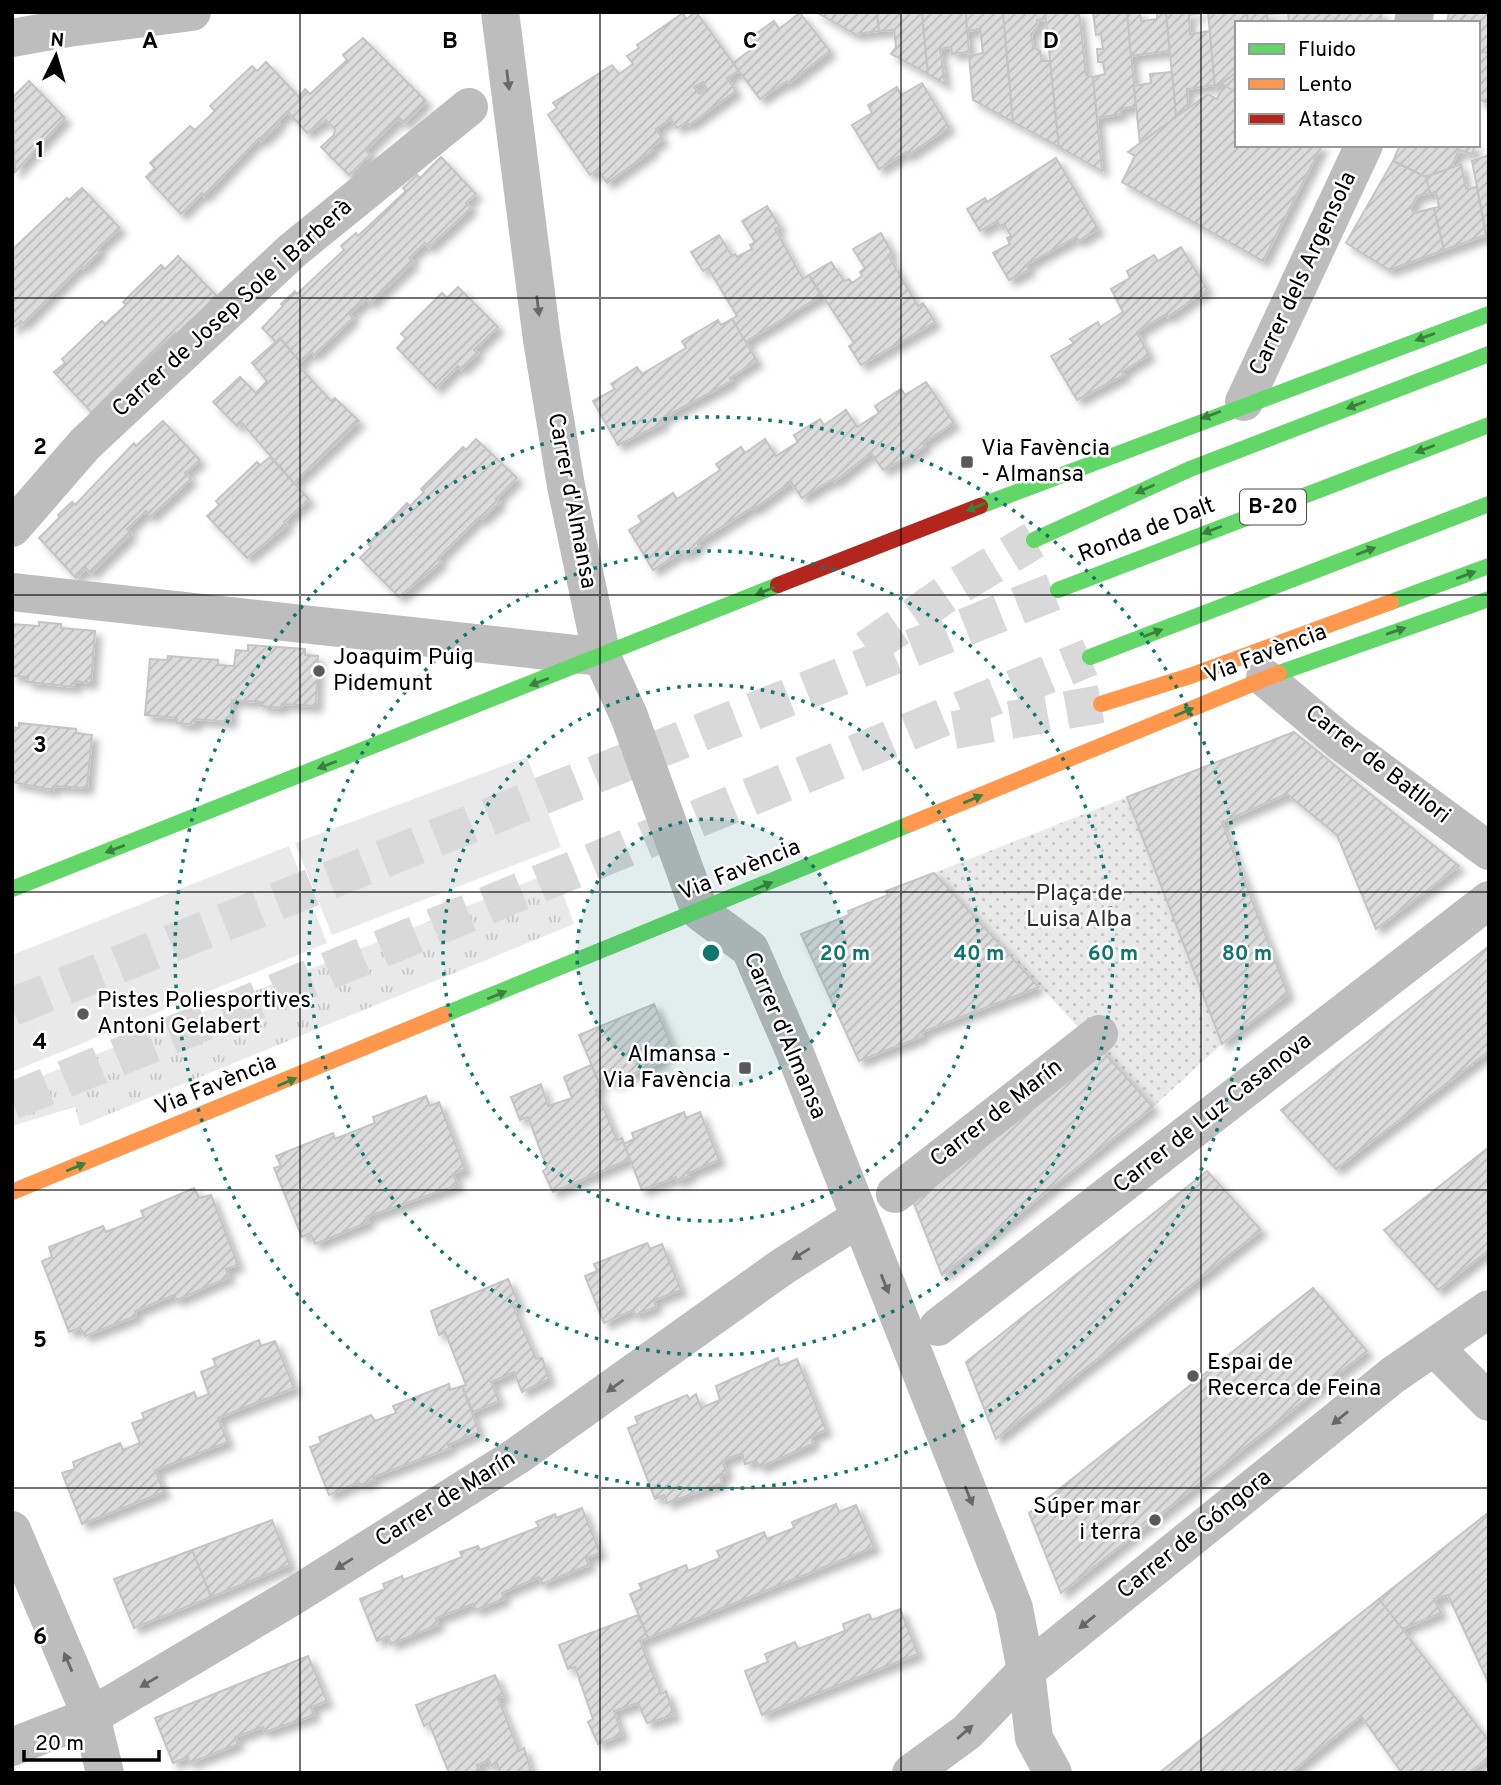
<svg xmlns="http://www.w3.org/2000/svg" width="1501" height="1785" font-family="Overpass,sans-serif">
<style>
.grass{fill:url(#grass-tufts)}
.park{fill:url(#park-dots)}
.pitch{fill:#e9e9e9}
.building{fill:url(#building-hatch);stroke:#c4c4c4;stroke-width:2;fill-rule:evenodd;filter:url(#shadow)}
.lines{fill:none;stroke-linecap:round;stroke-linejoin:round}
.highway-tunnel{stroke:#d9d9d9;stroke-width:38;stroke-dasharray:38 19;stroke-linecap:butt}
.street{stroke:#bdbdbd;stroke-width:38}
.fast{stroke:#63d668;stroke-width:16}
.slow{stroke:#ff974d;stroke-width:16}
.jam{stroke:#b3261e;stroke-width:16}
.oneway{fill:#686868}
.oneway2{fill:#3b803e}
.grid{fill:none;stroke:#000;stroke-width:2;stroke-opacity:0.55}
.ring{fill:none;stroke:#0f766e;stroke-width:3.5;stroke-dasharray:3.5 7}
.poi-dot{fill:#595959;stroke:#fff;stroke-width:2.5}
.labels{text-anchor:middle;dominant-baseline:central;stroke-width:5;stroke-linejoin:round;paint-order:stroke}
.shield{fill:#fff;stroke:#4c4c4c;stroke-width:2}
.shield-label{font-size:21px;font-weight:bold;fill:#000}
.street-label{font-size:23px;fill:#000;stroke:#fff}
.poi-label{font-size:23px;fill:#000;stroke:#fff;text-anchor:start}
.park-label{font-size:23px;fill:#2e2e2e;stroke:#fff}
.grid-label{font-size:23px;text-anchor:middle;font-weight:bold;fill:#000;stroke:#fff;stroke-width:5;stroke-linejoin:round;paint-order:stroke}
.centre{fill:#0f766e;stroke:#fff;stroke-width:3.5}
.ring-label{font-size:21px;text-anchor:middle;font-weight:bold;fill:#0f766e;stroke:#fff;stroke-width:5;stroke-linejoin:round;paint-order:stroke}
</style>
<defs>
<pattern id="grass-tufts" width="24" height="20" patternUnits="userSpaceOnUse" patternTransform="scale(1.75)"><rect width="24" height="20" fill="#e9e9e9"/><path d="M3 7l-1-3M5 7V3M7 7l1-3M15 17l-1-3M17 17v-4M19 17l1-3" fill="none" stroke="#c6c6c6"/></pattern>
<pattern id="park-dots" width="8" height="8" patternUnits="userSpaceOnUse" patternTransform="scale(1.75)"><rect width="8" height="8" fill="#e9e9e9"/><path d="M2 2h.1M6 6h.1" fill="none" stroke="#c6c6c6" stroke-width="1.8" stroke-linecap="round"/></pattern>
<pattern id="building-hatch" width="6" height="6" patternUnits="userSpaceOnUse" patternTransform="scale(1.75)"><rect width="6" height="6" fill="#dcdcdc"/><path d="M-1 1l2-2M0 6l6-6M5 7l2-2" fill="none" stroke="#bbb"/></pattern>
<filter id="shadow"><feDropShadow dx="6" dy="6" stdDeviation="3.5" flood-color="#0004"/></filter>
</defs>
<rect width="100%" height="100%" fill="#fff"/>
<polygon class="grass" points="555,871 574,924 80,1126 75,1107 12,1126 12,1088"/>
<polygon class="park" points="1127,797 1222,1044 1153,1107 934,873"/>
<g class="pitch">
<polygon points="527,757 561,847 332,935 295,843"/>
<polygon points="289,846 327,943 12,1072 12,955"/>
</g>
<g class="building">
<path d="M696,12L739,71L727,78L736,91L689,125L687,122L677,128L671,119L656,129L663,139L651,147L653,150L607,183L598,170L590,175L548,115L557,108L553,103L612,65L619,74L633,64L627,56L639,48L637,45L683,13L686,19ZM703,82L707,89L699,94L694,87Z"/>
<polygon points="816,12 877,12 879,31 855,34"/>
<polygon points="877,12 922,12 928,74 891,54 896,47 894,30 879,31"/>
<polygon points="922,12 966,12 969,52 952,54 951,47 940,49 945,84 928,74"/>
<polygon points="966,12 1003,12 1013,122 973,100 969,56 983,53 980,29 967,31"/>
<polygon points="1003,12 1045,12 1046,19 1037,20 1038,27 1031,34 1033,47 1040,51 1042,61 1050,61 1059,147 1013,122"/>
<polygon points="1045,12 1079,12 1086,75 1093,77 1102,171 1059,147"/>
<polygon points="1093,12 1127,12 1136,106 1120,109 1121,114 1097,118 1093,77 1105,74 1103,62 1098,62 1097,49 1103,49 1101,34 1096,35"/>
<polygon points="1127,12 1140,12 1141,21 1157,19 1157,12 1166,12 1170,51 1131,56"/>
<polygon points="1166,12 1208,12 1189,15 1190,34 1210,31 1215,85 1187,89 1188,108 1176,117"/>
<polygon points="1247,12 1248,23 1237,23 1237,72 1215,88 1208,12"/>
<polygon points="1247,12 1288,12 1288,13 1267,14 1268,23 1248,23"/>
<polygon points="1288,12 1382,12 1381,23 1289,23"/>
<polygon points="1449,12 1489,12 1489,53 1478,51 1478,23 1447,23"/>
<polygon points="800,13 830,51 789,83 787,81 760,99 733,63 752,49 747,40 774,21 779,29"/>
<polygon points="363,38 426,101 404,123 399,118 380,136 366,150 370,155 349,175 321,147 334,135 335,129 326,120 307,133 288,112 305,89 310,94 347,60 343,55"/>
<polygon points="1478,51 1489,53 1489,103 1478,99"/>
<polygon points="266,62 301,99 277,122 279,124 261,141 259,138 204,196 202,193 181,214 146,177 155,168 150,163 190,126 195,130 215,111 210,106 252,66 257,71"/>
<polygon points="1172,72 1176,117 1140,144 1134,86 1151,83 1150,74"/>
<polygon points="1237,72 1237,93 1221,84"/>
<polygon points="29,81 65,118 15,172 12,98"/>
<polygon points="922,83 949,127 908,155 906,152 879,169 852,125 872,113 868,105 897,87 901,95"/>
<polygon points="1224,85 1237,93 1237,145 1322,145 1263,261 1122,182 1135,156 1128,152 1208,94 1217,99"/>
<polygon points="1400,145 1476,145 1472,154 1459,150 1450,169 1426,177 1393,161"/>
<polygon points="1489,155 1489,234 1486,235 1472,161"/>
<polygon points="441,157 476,194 466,203 471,208 429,247 425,243 409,258 413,262 370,303 367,299 349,314 353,318 314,355 311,351 300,362 280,338 276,342 262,328 283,306 281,304 295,291 297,294 344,250 341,246 356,233 358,236 406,191 403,188 417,175 420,178"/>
<polygon points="1056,158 1098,229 1078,241 1076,237 1026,265 1029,270 1009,280 993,253 1010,244 1007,238 1011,236 1004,224 1000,226 997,221 980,231 967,209 985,198 987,202"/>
<polygon points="1393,161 1426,177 1430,193 1417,196 1411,208 1414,213 1434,208 1444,250 1389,270 1346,243"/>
<polygon points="1461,164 1466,189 1477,187 1486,235 1444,250 1434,208 1439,207 1436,192 1430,193 1426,177"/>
<polygon points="82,188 120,228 97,249 100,252 83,268 81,266 23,324 21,321 12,329 12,250 67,198 69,200"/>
<polygon points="767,206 780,227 775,229 803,279 809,275 821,296 745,342 732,319 737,316 708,268 703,271 691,252 719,235 732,256 735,254 737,257 752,249 750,245 755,242 742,221"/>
<polygon points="881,233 892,253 888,255 918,306 923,303 935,322 861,365 849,346 854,343 809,275 831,262 844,281 849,279 852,283 862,276 860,272 865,268 853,249"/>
<polygon points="1181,247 1207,289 1168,317 1166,314 1137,332 1149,355 1122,372 1124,375 1077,400 1051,356 1074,343 1070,339 1098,322 1100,327 1123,312 1111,289 1130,278 1127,271 1154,255 1158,261"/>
<polygon points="178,256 216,295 179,337 175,333 130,375 134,380 92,413 54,372 65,363 62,359 102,321 105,324 126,305 123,302 161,265 165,269"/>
<polygon points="458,287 498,327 474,350 478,353 461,369 458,366 436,388 397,348 406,338 401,334 442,293 447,298"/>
<polygon points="732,319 757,361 730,378 732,381 661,419 663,423 618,445 593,401 615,389 611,384 637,367 642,374 686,348 682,341 718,320 721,325"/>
<polygon points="280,338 300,362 297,364 331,401 335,398 359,421 294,483 241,422 237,426 213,402 240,377 256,393 267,381 252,363"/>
<polygon points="926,382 954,423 923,443 925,446 914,454 883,470 871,453 834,482 833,479 802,498 791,482 754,509 753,507 697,543 699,546 685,555 683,551 653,570 629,530 642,522 638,516 673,493 677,499 720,470 716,464 741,447 745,453 765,439 776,456 798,442 794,435 820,419 824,425 846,410 857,427 879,413 875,406 901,389 905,395"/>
<polygon points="163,421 200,460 185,473 191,479 150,517 146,511 127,529 131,534 91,573 86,568 76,578 39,538 60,517 58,515 72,502 75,505 134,443 136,446"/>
<polygon points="476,439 517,478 496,499 500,502 482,519 479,517 438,558 441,562 399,597 360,558 371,547 368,544 407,503 410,506 424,492 421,489 463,447 466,450"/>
<polygon points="270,457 309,499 284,522 287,525 247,558 207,516 219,505 216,501 257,462 260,465"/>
<polygon points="39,622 61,624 61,628 95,631 91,683 75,681 75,687 27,682 28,677 12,676 12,624 39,626"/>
<polygon points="248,645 305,649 305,655 318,656 316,706 282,704 281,708 261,706 262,702 232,700 230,722 195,719 195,725 177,723 177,718 145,715 150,659 167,660 168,656 218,660 218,665 234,666 236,650 248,651"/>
<polygon points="19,723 76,729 76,733 92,735 87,788 54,786 53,790 12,782 12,727 19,728"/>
<polygon points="1294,732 1459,866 1376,929 1337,835 1287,794 1222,822 1288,994 1222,1044 1127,797"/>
<polygon points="934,873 1039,987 922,1032 923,1036 859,1061 801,934 849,915 848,911 888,895 886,891"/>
<polygon points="1489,946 1489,1051 1336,1169 1281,1110"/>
<polygon points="654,1004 673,1049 661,1056 663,1061 612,1083 610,1076 598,1080 579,1035"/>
<polygon points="1099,1047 1153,1107 942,1275 911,1196"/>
<polygon points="591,1065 601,1087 596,1090 617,1140 622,1138 630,1159 553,1192 543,1171 547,1168 528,1117 520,1120 511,1097 541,1084 548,1106 572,1098 564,1077"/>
<polygon points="426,1096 430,1106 439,1102 465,1169 453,1174 458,1185 366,1217 369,1222 315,1244 310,1233 302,1237 274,1168 281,1166 276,1156 333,1133 335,1139 375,1123 373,1117"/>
<polygon points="684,1112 686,1118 700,1112 719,1160 688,1173 689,1176 677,1181 676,1177 642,1190 624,1144 634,1139 632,1133"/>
<polygon points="1489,1147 1489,1250 1438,1290 1384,1230"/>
<polygon points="1207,1171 1261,1230 996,1439 966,1362"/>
<polygon points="194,1188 199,1198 211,1195 238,1265 226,1269 229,1277 177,1300 174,1295 135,1311 136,1316 85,1336 80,1328 69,1332 42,1261 52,1257 49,1247 103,1226 106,1232 144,1217 141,1211"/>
<polygon points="647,1243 650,1249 662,1244 681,1290 654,1300 656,1307 635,1315 633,1310 604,1323 585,1276 597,1271 594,1264"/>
<polygon points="508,1279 519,1304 513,1306 536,1359 542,1358 549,1379 522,1392 514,1372 491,1382 499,1401 473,1412 462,1386 466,1385 445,1332 439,1335 431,1311"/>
<polygon points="1313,1288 1367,1351 1061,1593 1029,1513"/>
<polygon points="259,1340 261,1346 275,1341 294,1388 218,1418 228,1442 155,1470 164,1492 82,1524 62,1473 75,1469 73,1462 120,1443 123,1450 140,1443 132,1423 144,1419 142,1413 194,1392 197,1399 209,1394 201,1372 216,1366 213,1359"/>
<polygon points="778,1358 780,1366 797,1359 826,1430 811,1436 813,1444 760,1467 756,1461 745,1464 742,1453 722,1461 727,1473 720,1476 722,1483 667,1503 664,1495 655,1499 628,1428 638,1424 635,1417 687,1395 689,1399 696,1394 701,1408 720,1400 716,1386"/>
<polygon points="449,1384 450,1390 462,1386 479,1432 448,1445 450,1448 373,1477 374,1480 361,1485 359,1482 329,1495 310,1447 321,1443 319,1437 371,1415 375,1421 396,1413 393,1406"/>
<polygon points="836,1504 839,1512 856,1505 874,1547 648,1638 630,1594 642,1589 639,1584 686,1565 688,1571 720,1558 717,1551 764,1532 767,1539 794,1528 792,1522"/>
<polygon points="582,1508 600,1553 586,1558 589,1565 542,1584 539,1577 502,1593 504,1599 476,1610 473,1604 436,1618 438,1625 391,1644 388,1636 377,1641 360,1599 385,1589 383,1584 402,1576 403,1580 462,1557 460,1552 478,1546 480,1550 539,1527 536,1522 555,1514 556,1518"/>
<polygon points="1489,1512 1489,1684 1448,1595 1434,1599 1441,1613 1402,1629 1379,1599"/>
<polygon points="272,1520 290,1565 211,1597 192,1550"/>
<polygon points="192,1550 211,1597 134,1628 114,1579"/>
<polygon points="1379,1599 1489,1741 1489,1758 1468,1773 1402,1773 1361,1716 1290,1773 1159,1773"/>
<polygon points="900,1609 918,1654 762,1715 745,1671 768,1662 765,1654 795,1642 798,1649 845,1631 843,1624 869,1614 872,1620"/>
<polygon points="638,1615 648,1638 640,1641 661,1694 666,1691 674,1715 647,1723 638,1703 614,1711 622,1735 598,1744 588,1722 593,1719 575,1667 568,1669 559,1645"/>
<polygon points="308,1656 327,1701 311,1707 314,1715 265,1732 263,1727 235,1737 238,1744 190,1763 188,1757 173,1763 155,1718"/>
<polygon points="495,1675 504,1696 498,1698 519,1751 524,1748 531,1771 500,1773 497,1763 491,1766 489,1760 477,1765 480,1771 475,1773 449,1773 429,1723 424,1726 416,1705"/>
</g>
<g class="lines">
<g class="highway-tunnel">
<polyline points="867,649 956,587 1034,540"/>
<polyline points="954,730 1101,704"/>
<polyline points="12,1007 1058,590"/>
<polyline points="12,1101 1090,657"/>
</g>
<g class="street">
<polyline points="500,12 542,340 566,486 602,657 629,716 700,912 750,949 793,1048 1014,1608 1026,1671 1034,1738 1053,1773"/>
<polyline points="1413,23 1415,12"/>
<polyline points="12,38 68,28 192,12"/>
<polyline points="1244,402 1364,145"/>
<polyline points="12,528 85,444 293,250 469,107"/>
<polyline points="12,592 602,657"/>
<polyline points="1265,678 1341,742 1489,851"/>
<polyline points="895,1194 1099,1034"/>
<polyline points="938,1327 1489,900"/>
<polyline points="1435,1348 1489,1402"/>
<polyline points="12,1530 91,1716 105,1773"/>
<polyline points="12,1747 91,1716 292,1597 517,1456 782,1267 859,1218"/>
<polyline points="911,1773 967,1732 1026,1671 1393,1375 1489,1309"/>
</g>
<g class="fast">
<polyline points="980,506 1489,314"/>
<polyline points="1034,540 1190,469 1489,354"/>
<polyline points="1058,590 1489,425"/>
<polyline points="1391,602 1489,566"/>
<polyline points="1090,657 1489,504"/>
<polyline points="1279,673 1489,599"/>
<polyline points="12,889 778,585"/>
<polyline points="443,1015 910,824"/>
</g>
<g class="slow">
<polyline points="1101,704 1190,676 1391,602"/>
<polyline points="910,824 1279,673"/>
<polyline points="12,1192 443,1015"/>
</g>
<polyline class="jam" points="778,585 980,506"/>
</g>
<defs><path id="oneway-solid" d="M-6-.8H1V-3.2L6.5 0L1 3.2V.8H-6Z" transform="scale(1.75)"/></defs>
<g class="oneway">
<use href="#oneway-solid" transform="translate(508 80) rotate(83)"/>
<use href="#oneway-solid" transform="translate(538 306) rotate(83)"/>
<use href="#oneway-solid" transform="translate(801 1254) rotate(148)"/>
<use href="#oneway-solid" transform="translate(885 1284) rotate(68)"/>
<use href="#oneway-solid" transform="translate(615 1386) rotate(144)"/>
<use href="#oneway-solid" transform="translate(1340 1418) rotate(141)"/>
<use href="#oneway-solid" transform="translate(969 1496) rotate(68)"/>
<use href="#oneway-solid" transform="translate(344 1564) rotate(148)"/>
<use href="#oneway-solid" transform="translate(1087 1622) rotate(141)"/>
<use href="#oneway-solid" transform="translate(68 1662) rotate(-113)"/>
<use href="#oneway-solid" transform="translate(149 1682) rotate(149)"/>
<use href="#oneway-solid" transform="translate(965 1732) rotate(-41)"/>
</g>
<g class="oneway2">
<use href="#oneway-solid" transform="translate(1425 337) rotate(160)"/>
<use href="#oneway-solid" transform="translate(1356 405) rotate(159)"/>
<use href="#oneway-solid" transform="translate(1211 415) rotate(159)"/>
<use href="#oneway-solid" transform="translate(1425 449) rotate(159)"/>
<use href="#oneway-solid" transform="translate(1145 489) rotate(156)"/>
<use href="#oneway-solid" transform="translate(976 507) rotate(158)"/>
<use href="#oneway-solid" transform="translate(1212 530) rotate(159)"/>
<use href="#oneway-solid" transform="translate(1366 551) rotate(-21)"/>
<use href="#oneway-solid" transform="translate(1466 575) rotate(-20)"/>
<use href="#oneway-solid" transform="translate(765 591) rotate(158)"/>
<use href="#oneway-solid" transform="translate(1396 631) rotate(-19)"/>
<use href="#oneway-solid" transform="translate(1153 633) rotate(-21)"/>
<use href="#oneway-solid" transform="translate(539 682) rotate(159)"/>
<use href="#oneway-solid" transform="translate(1184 712) rotate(-23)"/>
<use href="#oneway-solid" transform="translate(327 765) rotate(159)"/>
<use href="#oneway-solid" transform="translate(973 799) rotate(-23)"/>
<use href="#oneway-solid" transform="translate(115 849) rotate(159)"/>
<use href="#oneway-solid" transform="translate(763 886) rotate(-22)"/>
<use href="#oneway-solid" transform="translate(497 995) rotate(-22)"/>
<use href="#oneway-solid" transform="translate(287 1082) rotate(-23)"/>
<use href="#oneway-solid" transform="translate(76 1167) rotate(-22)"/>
</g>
<path class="grid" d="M300,12V1773M600,12V1773M901,12V1773M1201,12V1773M12,298H1489M12,595H1489M12,892H1489M12,1190H1489M12,1488H1489"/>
<circle cx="711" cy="953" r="134" fill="#0f766e" fill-opacity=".12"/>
<g class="ring">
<circle cx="711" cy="953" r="134"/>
<circle cx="711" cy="953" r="268"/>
<circle cx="711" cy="953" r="402"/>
<circle cx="711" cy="953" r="536"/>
</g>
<g class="poi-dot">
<rect x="960" y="455" width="14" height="14" rx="3.5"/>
<circle cx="319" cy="671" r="7"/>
<circle cx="83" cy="1014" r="7"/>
<rect x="738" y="1061" width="14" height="14" rx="3.5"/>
<circle cx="1193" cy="1376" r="7"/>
<circle cx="1155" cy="1520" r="7"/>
</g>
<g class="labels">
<rect class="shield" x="1240" y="489.5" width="66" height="35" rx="5"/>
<g class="shield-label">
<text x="1273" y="507">B-20</text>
</g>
<g class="street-label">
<text transform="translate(1304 274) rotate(-65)">Carrer dels Argensola</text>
<text transform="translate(233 309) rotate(-42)">Carrer de Josep Sole i Barberà</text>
<text transform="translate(571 501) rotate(79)">Carrer d'Almansa</text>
<text transform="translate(1147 531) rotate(-21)">Ronda de Dalt</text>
<text transform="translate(1266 655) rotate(-21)">Via Favència</text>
<text transform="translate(1377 765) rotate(38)">Carrer de Batllori</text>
<text transform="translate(740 871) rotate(-22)">Via Favència</text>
<text transform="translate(784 1036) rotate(67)">Carrer d'Almansa</text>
<text transform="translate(216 1086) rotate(-22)">Via Favència</text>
<text transform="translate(997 1114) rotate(-38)">Carrer de Marín</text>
<text transform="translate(1213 1114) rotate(-38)">Carrer de Luz Casanova</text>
<text transform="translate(446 1500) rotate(-32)">Carrer de Marín</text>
<text transform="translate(1195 1535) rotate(-39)">Carrer de Góngora</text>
</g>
<g class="poi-label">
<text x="981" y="449">Via Favència<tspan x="981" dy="26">- Almansa</tspan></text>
<text x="333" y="658">Joaquim Puig<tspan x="333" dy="26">Pidemunt</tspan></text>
<text x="97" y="1001">Pistes Poliesportives<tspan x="97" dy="26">Antoni Gelabert</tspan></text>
<text x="731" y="1055" text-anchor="end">Almansa -<tspan x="731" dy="26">Via Favència</tspan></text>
<text x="1207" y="1363">Espai de<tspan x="1207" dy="26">Recerca de Feina</tspan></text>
<text x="1141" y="1507" text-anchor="end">Súper mar<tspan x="1141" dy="26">i terra</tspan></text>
</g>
<g class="park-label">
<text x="1079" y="894">Plaça de<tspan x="1079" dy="26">Luisa Alba</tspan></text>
</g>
</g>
<g class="grid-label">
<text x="150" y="48">A</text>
<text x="450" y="48">B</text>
<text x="750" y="48">C</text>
<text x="1051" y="48">D</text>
<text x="40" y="157">1</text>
<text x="40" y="454">2</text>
<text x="40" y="752">3</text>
<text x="40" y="1049">4</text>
<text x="40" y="1347">5</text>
<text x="40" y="1644">6</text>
</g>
<circle cx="711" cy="953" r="10" class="centre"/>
<g class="ring-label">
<text x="845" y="960">20 m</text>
<text x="979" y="960">40 m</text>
<text x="1113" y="960">60 m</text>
<text x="1247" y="960">80 m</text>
</g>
<rect width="1501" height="1785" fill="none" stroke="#000000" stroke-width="28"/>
<rect x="1235" y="21" width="245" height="126" fill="#ffffff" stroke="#999999" stroke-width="2"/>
<rect x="1249" y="44" width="35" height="10" fill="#63d668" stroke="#999999" stroke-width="2"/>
<text x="1298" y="56" font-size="21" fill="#000000">Fluido</text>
<rect x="1249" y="79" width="35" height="10" fill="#ff974d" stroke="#999999" stroke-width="2"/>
<text x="1298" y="91" font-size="21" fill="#000000">Lento</text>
<rect x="1249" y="114" width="35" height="10" fill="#b3261e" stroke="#999999" stroke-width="2"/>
<text x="1298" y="126" font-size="21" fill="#000000">Atasco</text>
<g transform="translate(56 56) rotate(5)" stroke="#ffffff" stroke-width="5" paint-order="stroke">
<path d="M0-5L12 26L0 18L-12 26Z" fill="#000000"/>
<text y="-10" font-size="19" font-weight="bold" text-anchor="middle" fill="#000000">N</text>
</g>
<path d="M24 1750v10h135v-10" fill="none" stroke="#000000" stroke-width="3.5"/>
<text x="35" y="1750" font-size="21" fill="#000000" stroke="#ffffff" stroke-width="5" paint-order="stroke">20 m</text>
</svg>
